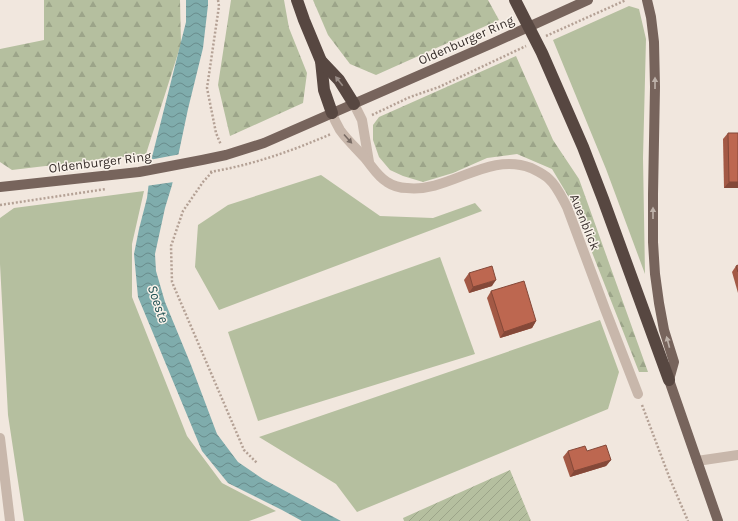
<svg xmlns="http://www.w3.org/2000/svg" width="738" height="521" font-family="Karla,sans-serif">
<style>
.grass{fill:#b5bf9f}
.forest{fill:url(#forest-firs)}
.garden{fill:url(#garden-furrows)}
.water{fill:url(#water-waves)}
.pier{fill:#f1e7de}
.lines{fill:none;stroke-linecap:round;stroke-linejoin:round}
.path{stroke:#b4a195;stroke-width:2.5;stroke-dasharray:2 2;stroke-linecap:butt}
.minor{stroke:#c8b7ab;stroke-width:10}
.major{stroke:#77645c;stroke-width:10}
.highway{stroke:#574741;stroke-width:12}
.wall{fill:#a35945}
.shaded-wall{fill:#844838}
.building{fill:#bd6750;stroke:#844838}
.oneway{fill:#988b85}
.oneway2{fill:#beb2aa}
.oneway3{fill:#786b64}
.labels{text-anchor:middle;dominant-baseline:central;stroke-width:3;stroke-linejoin:round;paint-order:stroke}
.street-label{font-size:13px;fill:#362d2a;stroke:#f9f2ea}
.water-label{font-size:14px;font-style:italic;fill:#225355;stroke:#f9f2ea}
</style>
<defs>
<pattern id="forest-firs" width="22" height="20" patternUnits="userSpaceOnUse"><rect width="22" height="20" fill="#b5bf9f"/><path d="M5 1l3.5 6h-7zM16 11l3.5 6h-7z" fill="#9ca489"/></pattern>
<pattern id="garden-furrows" width="10" height="10" patternUnits="userSpaceOnUse"><rect width="10" height="10" fill="#b5bf9f"/><path d="M-1 1l2-2M0 10L10 0M9 11l2-2" fill="none" stroke="#9ca489"/></pattern>
<pattern id="water-waves" width="16" height="10" patternUnits="userSpaceOnUse"><rect width="16" height="10" fill="#7facac"/><path d="M0 5q4-4 8 0t8 0" fill="none" stroke="#698c8c"/></pattern>
</defs>
<rect width="100%" height="100%" fill="#f1e7de"/>
<g class="grass">
<polygon points="629,6 639,9 646,39 643,158 645,274 606,169 553,40"/>
<polygon points="321,175 380,216 433,218 475,203 482,211 219,310 195,267 198,225 228,205"/>
<polygon points="144,191 132,244 132,297 187,436 222,483 276,511 249,521 24,521 8,415 0,264 0,218 14,208"/>
<polygon points="440,257 475,354 258,421 228,332"/>
<polygon points="600,320 619,372 608,409 357,512 336,484 259,437"/>
</g>
<g class="forest">
<polygon points="44,0 180,0 181,44 146,154 12,170 0,162 0,49 44,40"/>
<polygon points="231,0 284,0 289,28 307,73 303,103 230,136 218,85"/>
<polygon points="313,0 488,0 499,20 376,75 350,64 328,35"/>
<polygon points="516,56 553,140 579,179 648,372 639,372 573,204 552,169 517,154 487,158 453,173 423,182 403,176 390,170 379,157 373,140 373,125 379,117"/>
</g>
<polygon class="garden" points="510,470 531,521 404,521 403,518"/>
<polygon class="water" points="186,0 208,0 208,5 203,48 188,109 172,185 165,208 155,254 156,271 165,302 191,365 217,434 238,462 263,479 341,521 302,521 282,510 228,483 202,451 138,297 134,254 139,229 147,198 152,157 186,22"/>
<polygon class="pier" points="181,154 174,182 146,186 149,160"/>
<g class="lines">
<g class="path">
<polyline points="218,0 219,6 207,88 216,133 221,145"/>
<polyline points="546,36 626,0"/>
<polyline points="372,115 410,97 439,87 526,46"/>
<path d="M210,172C252,165 292,151 331,134"/>
<polyline points="212,172 203,182 183,211 171,246 172,282 244,450 257,463"/>
<polyline points="0,205 106,189"/>
<polyline points="642,405 670,479 688,521"/>
</g>
<g class="minor">
<polyline points="354,104 362,120 369,162"/>
<path d="M332,113C334,119 337,125 340,130C347,140 356,148 364,157C372,166 377,176 387,182C393,186 400,188 407,188C449,193 488,151 531,168C537,171 544,174 549,179C557,186 562,198 567,207L605,309L638,394"/>
<polyline points="0,438 10,521"/>
<polyline points="697,461 738,455"/>
</g>
<g class="major">
<polyline points="647,0 651,17 654,42 655,87 653,194 653,242 655,274 659,303 664,330 674,362 669,380 718,521"/>
<polyline points="0,187 139,172 202,160 226,155 264,143 493,43 588,0"/>
</g>
<g class="highway">
<polyline points="297,0 304,20 321,61 324,90 332,113"/>
<polyline points="515,0 542,53 583,147 603,199 669,380"/>
<polyline points="321,61 339,80 354,104"/>
</g>
</g>
<g class="wall">
<polygon points="728,133 738,188 724,188 723,139"/>
<polygon points="738,265 738,293 732,272 736,266"/>
<polygon points="469,273 492,286 469,293 464,280"/>
<polygon points="491,291 536,321 532,328 500,338 487,298"/>
<polygon points="568,451 611,460 606,466 570,477 563,457"/>
</g>
<g class="shaded-wall">
<polygon points="729,182 738,182 738,188 724,188"/>
<polygon points="496,280 492,286 469,293 473,287"/>
<polygon points="536,321 532,328 500,338 504,332"/>
<polygon points="611,460 606,466 570,477 574,471"/>
</g>
<g class="building">
<polygon points="728,133 738,133 738,182 729,182"/>
<polygon points="738,265 738,272 736,266"/>
<polygon points="492,266 496,280 473,287 469,273"/>
<polygon points="524,281 536,321 504,332 491,291"/>
<polygon points="606,445 611,460 574,471 568,451 585,446 587,451"/>
</g>
<defs><path id="oneway-solid" d="M-6-.8H1V-3.2L6.5 0L1 3.2V.8H-6Z"/></defs>
<use class="oneway" href="#oneway-solid" transform="translate(339 81) rotate(-128)"/>
<g class="oneway2">
<use href="#oneway-solid" transform="translate(655 83) rotate(-90)"/>
<use href="#oneway-solid" transform="translate(653 213) rotate(-90)"/>
<use href="#oneway-solid" transform="translate(668 342) rotate(-105)"/>
</g>
<use class="oneway3" href="#oneway-solid" transform="translate(348 139) rotate(48)"/>
<g class="labels">
<g class="street-label">
<text transform="translate(466 40) rotate(-24)">Oldenburger Ring</text>
<text transform="translate(100 162) rotate(-7)">Oldenburger Ring</text>
<text transform="translate(585 222) rotate(68)">Auenblick</text>
</g>
<g class="water-label">
<text transform="translate(158 304) rotate(71)">Soeste</text>
</g>
</g>
</svg>
